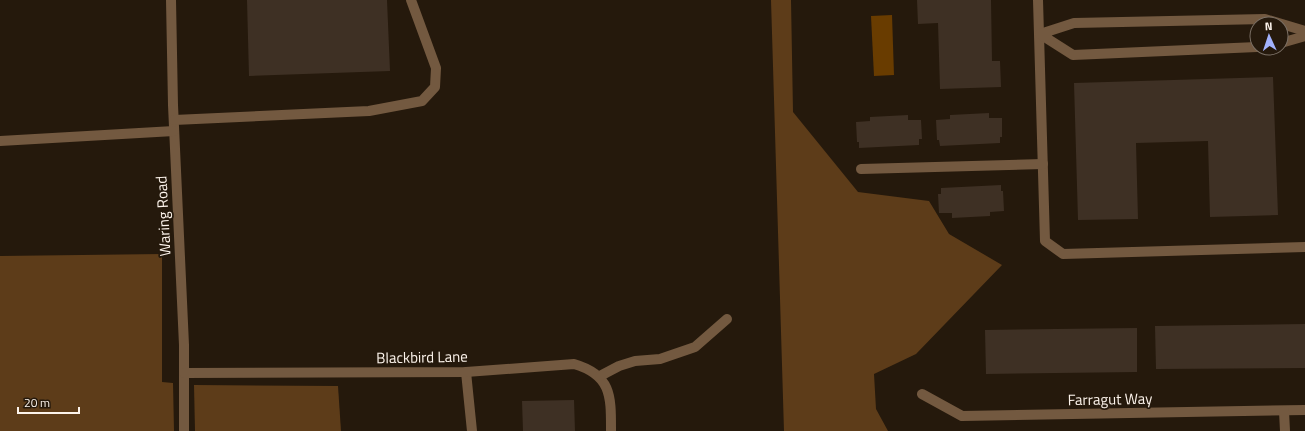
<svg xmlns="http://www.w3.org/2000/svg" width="1305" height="431" font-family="'Titillium Web',sans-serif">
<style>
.forest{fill:#5d3c19}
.water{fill:#693c00}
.building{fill:#3e3024}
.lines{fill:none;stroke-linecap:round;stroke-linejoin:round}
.minor{stroke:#735940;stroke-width:10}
.labels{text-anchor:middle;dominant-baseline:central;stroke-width:3.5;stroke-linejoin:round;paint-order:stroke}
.street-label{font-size:15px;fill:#fcf3eb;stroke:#25190c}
</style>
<rect width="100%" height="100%" fill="#25190c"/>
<g class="forest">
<polygon points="771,0 791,0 793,112 858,192 929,201 949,234 1002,265 916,354 874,374 876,409 888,431 784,431"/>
<polygon points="162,254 162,382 173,383 174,431 0,431 0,256"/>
<polygon points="194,385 338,386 341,431 195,431"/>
</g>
<polygon class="water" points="892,15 894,75 874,76 871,16"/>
<g class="building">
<polygon points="247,0 387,0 390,71 249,76"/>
<polygon points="917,0 991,0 992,61 1000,61 1001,87 940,89 938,23 918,24"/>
<polygon points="1273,77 1278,215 1210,217 1208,141 1136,143 1138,219 1078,220 1074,83"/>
<polygon points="989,113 989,118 1002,118 1002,137 1000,137 1000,143 940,146 939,140 937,140 936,120 950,119 950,115"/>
<polygon points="908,115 908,120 921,120 922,139 919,139 919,145 859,148 859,142 857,142 856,122 870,121 870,117"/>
<polygon points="1001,185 1001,191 1003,191 1004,211 990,212 990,216 952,218 952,213 939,213 938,194 941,194 941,188"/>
<polygon points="1305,324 1305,368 1156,369 1155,326"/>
<polygon points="1137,328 1137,372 986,374 985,330"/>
<polygon points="574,400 575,431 523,431 522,401"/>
</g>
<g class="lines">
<g class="minor">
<polyline points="171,0 173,105 184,345 184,431"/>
<polyline points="1038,0 1045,241 1063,254 1305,247"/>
<polyline points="1281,43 1305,36"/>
<polyline points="1257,47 1073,55 1040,34 1074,23 1265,19 1305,31"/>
<polyline points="174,120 369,111 422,101 435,87 436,68 411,0"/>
<polyline points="0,141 174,131"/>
<polyline points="861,169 1043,164"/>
<polyline points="466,372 472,431"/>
<path d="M184,373L466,372L574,364C612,375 611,397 611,431"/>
<polyline points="600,376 619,366 635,361 660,359 695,347 727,319"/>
<polyline points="922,394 962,416 1305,410"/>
<polyline points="1284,411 1285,431"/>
</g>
</g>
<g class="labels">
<g class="street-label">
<text transform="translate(163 216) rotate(-93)">Waring Road</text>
<text transform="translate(422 357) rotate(-1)">Blackbird Lane</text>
<text transform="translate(1110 399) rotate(-1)">Farragut Way</text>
</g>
</g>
<g transform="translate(1269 36) rotate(357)"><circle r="19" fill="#25190c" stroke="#7b7065"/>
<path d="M0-3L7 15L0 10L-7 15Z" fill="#a2b2fd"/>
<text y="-6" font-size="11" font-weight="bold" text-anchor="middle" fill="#fcf3eb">N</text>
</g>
<path d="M18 407v6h61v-6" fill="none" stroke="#fcf3eb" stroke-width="2"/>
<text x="24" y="407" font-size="12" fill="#fcf3eb" stroke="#25190c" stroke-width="3" paint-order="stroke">20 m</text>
</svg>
